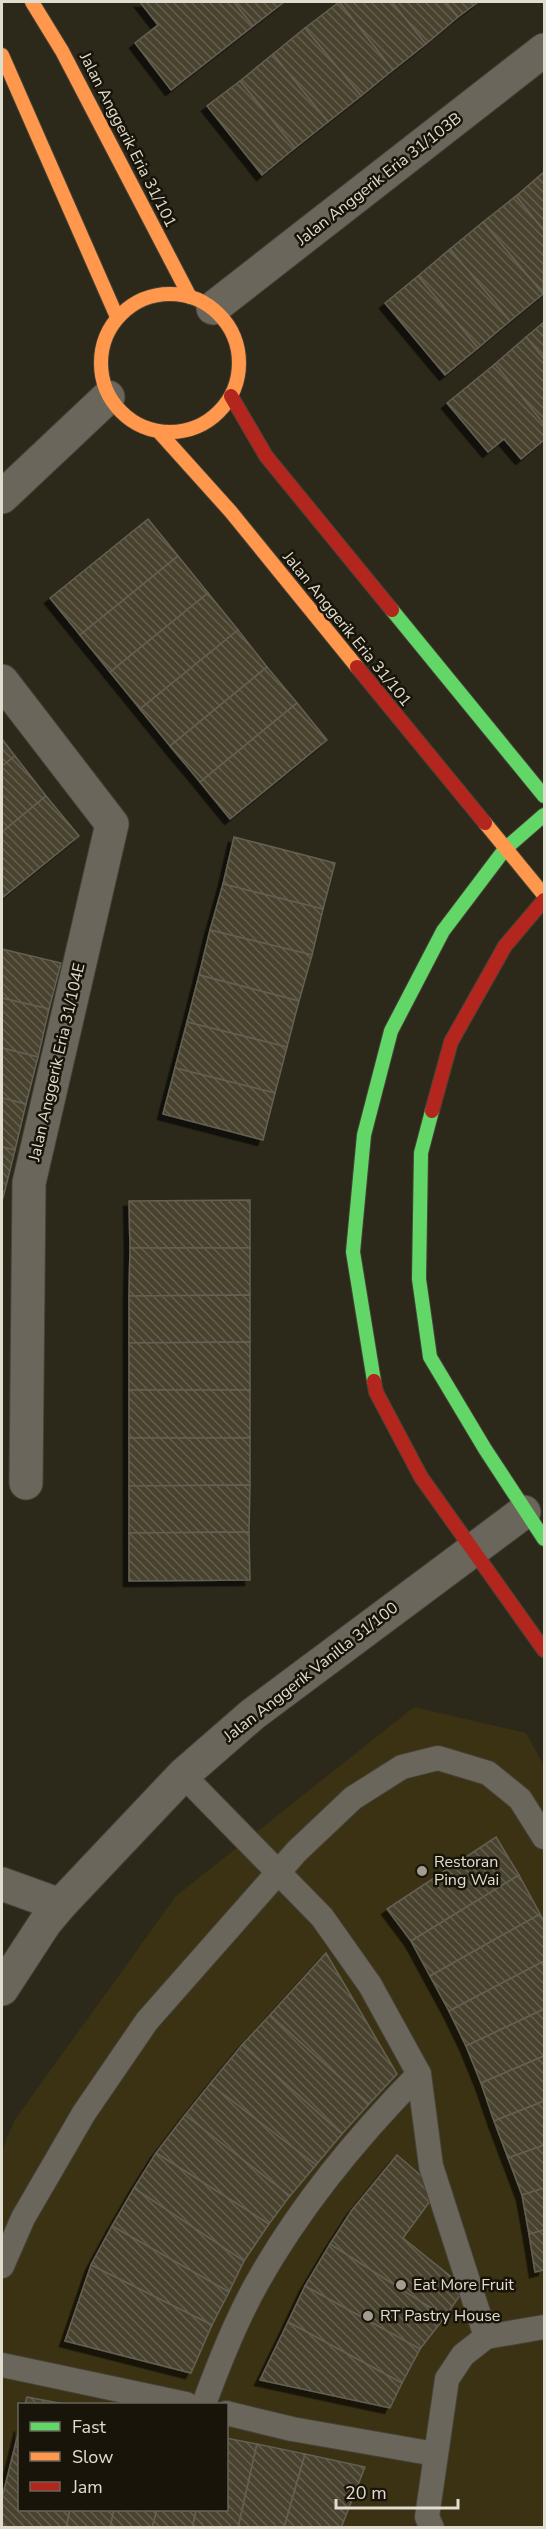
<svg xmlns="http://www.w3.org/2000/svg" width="546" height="2529" font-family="'Nunito Sans',sans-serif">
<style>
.built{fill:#3b3214;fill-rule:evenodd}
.building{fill:url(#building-back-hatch);stroke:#636054;stroke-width:1.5;filter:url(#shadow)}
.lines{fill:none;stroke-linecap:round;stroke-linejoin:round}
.lane-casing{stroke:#454237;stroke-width:26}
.street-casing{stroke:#454237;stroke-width:35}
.fast-casing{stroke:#454237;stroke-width:16}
.slow-casing{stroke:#454237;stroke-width:16}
.jam-casing{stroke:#454237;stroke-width:16}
.lane{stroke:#6a665c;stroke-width:24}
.street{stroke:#6a665c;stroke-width:33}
.fast{stroke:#63d668;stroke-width:14}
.slow{stroke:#ff974d;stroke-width:14}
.jam{stroke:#b3261e;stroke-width:14}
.poi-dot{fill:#a19d8f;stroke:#18140a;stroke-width:2}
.labels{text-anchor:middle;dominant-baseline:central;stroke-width:5;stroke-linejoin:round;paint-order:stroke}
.street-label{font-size:16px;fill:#e0dcce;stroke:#18140a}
.poi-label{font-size:16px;fill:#e0dcce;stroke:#18140a;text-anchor:start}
</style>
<defs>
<pattern id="building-back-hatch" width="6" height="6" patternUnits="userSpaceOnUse" patternTransform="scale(1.5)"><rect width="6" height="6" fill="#49432f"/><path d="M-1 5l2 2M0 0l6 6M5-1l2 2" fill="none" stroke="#635e4c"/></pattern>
<filter id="shadow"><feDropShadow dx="-5.5" dy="5.5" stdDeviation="0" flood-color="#0009"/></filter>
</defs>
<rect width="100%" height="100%" fill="#2c281a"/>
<path class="built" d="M414,1707L526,1733L544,1766V2527L2,2528V2150L14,2121L176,1896ZM20,2404H226V2510H20Z"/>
<g class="building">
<polygon points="140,2 234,2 253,26 171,90 135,43 158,25"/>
<polygon points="234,2 284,2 253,26"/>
<polygon points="339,2 392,2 426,44 393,70"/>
<polygon points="339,2 393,70 361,96 305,28"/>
<polygon points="392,2 446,2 458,17 426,44"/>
<polygon points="446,2 478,2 458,17"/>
<polygon points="305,28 361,96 328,122 273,54"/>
<polygon points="273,54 328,122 295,148 240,81"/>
<polygon points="240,81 295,148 262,175 207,106"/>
<polygon points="544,172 544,231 516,196"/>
<polygon points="516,196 544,231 543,294 483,222"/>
<polygon points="483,222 543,294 510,321 450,249"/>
<polygon points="450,249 510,321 478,348 418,276"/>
<polygon points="418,276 478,348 445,375 385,303"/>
<polygon points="544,322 544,359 526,337"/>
<polygon points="526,337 544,359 544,424 495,364"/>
<polygon points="495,364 544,424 544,440 521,459 504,439 488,452 447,403"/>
<polygon points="148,519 178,556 80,635 50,598"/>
<polygon points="178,556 208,593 110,672 80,635"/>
<polygon points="208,593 238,630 140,709 110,672"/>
<polygon points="238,630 267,667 170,746 140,709"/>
<polygon points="267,667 297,703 200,782 170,746"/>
<polygon points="297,703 327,740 230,819 200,782"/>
<polygon points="2,739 15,756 2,766"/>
<polygon points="15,756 46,796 2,832 2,766"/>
<polygon points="46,796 79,836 2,898 2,832"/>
<polygon points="234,837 335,863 323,909 223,884"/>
<polygon points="223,884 323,909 312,955 210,930"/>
<polygon points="210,930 312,955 299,1001 199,975"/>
<polygon points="2,949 61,963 49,1009 2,998"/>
<polygon points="199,975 299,1001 287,1047 187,1022"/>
<polygon points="2,998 49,1009 38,1057 2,1048"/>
<polygon points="187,1022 287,1047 275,1093 175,1068"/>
<polygon points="2,1048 38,1057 26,1104 2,1098"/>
<polygon points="175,1068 275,1093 263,1140 163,1114"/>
<polygon points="2,1098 26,1104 15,1150 2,1147"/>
<polygon points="2,1147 15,1150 3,1198 2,1197"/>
<polygon points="250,1200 250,1248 130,1248 129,1201"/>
<polygon points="130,1248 250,1248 250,1295 129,1296"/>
<polygon points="250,1295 250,1342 129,1343 129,1296"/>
<polygon points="250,1342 250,1390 129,1390 129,1343"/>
<rect x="129" y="1390" width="121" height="48"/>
<polygon points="129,1438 250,1438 250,1485 129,1486"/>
<polygon points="250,1485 249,1532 129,1533 129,1486"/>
<polygon points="249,1532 250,1580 129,1581 129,1533"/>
<polygon points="496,1837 519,1875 411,1941 387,1909"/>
<polygon points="519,1875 540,1914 430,1976 411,1941"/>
<polygon points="540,1914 544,1922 544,1961 449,2011 430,1976"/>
<polygon points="326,1953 397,2074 369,2104 270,2015"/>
<polygon points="544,1961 544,2009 466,2046 449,2011"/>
<polygon points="544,2009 544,2056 481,2083 466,2046"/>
<polygon points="270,2015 369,2104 342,2134 242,2045"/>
<polygon points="242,2045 342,2134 316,2165 210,2084"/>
<polygon points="544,2056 544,2101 494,2121 481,2083"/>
<polygon points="210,2084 316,2165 290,2196 185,2115"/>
<polygon points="544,2101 544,2145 508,2158 494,2121"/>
<polygon points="185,2115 290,2196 269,2224 156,2153"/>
<polygon points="544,2145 544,2188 522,2195 508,2158"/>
<polygon points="156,2153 269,2224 244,2261 134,2188"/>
<polygon points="397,2155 438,2190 403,2238 465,2288 445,2317 330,2244 352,2210"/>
<polygon points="134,2188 244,2261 229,2292 112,2226"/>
<polygon points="544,2188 544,2230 529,2234 522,2195"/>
<polygon points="112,2226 229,2292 212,2325 91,2265"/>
<polygon points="544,2230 544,2270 535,2272 529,2234"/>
<polygon points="330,2244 445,2317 420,2349 305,2286"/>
<polygon points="91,2265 212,2325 191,2373 65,2341"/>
<polygon points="305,2286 420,2349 402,2383 288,2322"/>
<polygon points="288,2322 402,2383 390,2408 260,2380"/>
<polygon points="27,2397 64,2404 25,2404"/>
<polygon points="20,2426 20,2510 70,2510 66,2528 2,2528 2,2498"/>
<polygon points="226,2438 257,2444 238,2528 192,2528 196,2510 226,2510"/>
<polygon points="257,2444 305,2454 284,2528 238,2528"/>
<polygon points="305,2454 365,2467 341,2528 284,2528"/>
<polygon points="70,2510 114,2510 110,2528 66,2528"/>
<polygon points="114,2510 157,2510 152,2528 110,2528"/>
<polygon points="157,2510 196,2510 192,2528 152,2528"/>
</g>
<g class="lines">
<defs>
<g id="lane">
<polyline points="183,1775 322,1917 370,1985 419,2074 431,2166 486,2337"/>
<polyline points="2,2266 23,2218 84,2113 147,2021 297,1851 353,1798 402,1767 438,1758 488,1773 520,1799 544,1837"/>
<polyline points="2,2365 186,2404"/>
<path d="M204,2404C219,2363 235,2322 257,2283C300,2206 357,2137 419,2074"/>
<polyline points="226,2413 292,2429 435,2454"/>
<polyline points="432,2528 427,2517 447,2379 463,2355 486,2337 544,2327"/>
</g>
<g id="street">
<polyline points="213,308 544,50"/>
<polyline points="2,497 108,397"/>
<polyline points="2,681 112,824 29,1183 26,1483"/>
<polyline points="2,1884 60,1905"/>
<polyline points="2,1989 45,1923 60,1905 183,1775 253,1714 524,1512"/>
</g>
<g id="fast">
<polyline points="392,610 544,796"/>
<polyline points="432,1111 421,1153 419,1279 430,1357 485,1449 544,1539"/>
<polyline points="374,1381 353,1252 364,1135 391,1031 443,931 505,849 544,815"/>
</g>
<g id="slow">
<polyline points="32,2 62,51 190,297"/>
<polyline points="2,55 117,317"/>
<circle cx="170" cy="363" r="69"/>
<polyline points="160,433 231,512 357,667"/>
<polyline points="485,823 544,895"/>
</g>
<g id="jam">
<polyline points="231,396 266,456 392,610"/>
<polyline points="357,667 485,823"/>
<polyline points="432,1111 451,1042 505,946 544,900"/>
<polyline points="374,1381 376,1392 421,1477 544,1650"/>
</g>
</defs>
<use href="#lane" class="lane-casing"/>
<use href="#street" class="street-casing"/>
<use href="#fast" class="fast-casing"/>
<use href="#slow" class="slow-casing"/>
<use href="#jam" class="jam-casing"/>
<use href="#lane" class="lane"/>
<use href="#street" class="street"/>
<use href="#fast" class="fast"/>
<use href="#slow" class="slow"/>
<use href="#jam" class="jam"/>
</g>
<g class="poi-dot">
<circle cx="422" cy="1871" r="6"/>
<circle cx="401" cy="2285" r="6"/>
<circle cx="368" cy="2316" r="6"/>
</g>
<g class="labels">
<g class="street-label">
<text transform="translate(128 140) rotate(63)">Jalan Anggerik Eria 31/101</text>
<text transform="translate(379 179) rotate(-38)">Jalan Anggerik Eria 31/103B</text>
<text transform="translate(347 629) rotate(51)">Jalan Anggerik Eria 31/101</text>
<text transform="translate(57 1062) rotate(-77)">Jalan Anggerik Eria 31/104E</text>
<text transform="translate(311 1672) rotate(-38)">Jalan Anggerik Vanilla 31/100</text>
</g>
<g class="poi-label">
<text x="434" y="1862">Restoran<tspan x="434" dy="18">Ping Wai</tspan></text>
<text x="413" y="2285">Eat More Fruit</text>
<text x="380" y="2316">RT Pastry House</text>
</g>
</g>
<rect width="546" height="2529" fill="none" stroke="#e0dcce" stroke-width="6"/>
<rect x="18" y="2403" width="210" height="108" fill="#18140a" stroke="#686458" stroke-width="1.5"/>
<rect x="30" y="2422" width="30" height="9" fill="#63d668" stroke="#686458" stroke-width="1.5"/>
<text x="72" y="2433" font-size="18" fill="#e0dcce">Fast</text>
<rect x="30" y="2452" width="30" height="9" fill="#ff974d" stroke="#686458" stroke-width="1.5"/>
<text x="72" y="2463" font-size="18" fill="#e0dcce">Slow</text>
<rect x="30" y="2482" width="30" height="9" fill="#b3261e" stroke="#686458" stroke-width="1.5"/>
<text x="72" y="2493" font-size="18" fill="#e0dcce">Jam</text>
<path d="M336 2499v9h122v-9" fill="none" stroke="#e0dcce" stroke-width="3"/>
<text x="345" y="2499" font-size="18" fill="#e0dcce" stroke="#18140a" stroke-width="4.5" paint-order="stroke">20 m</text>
</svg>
